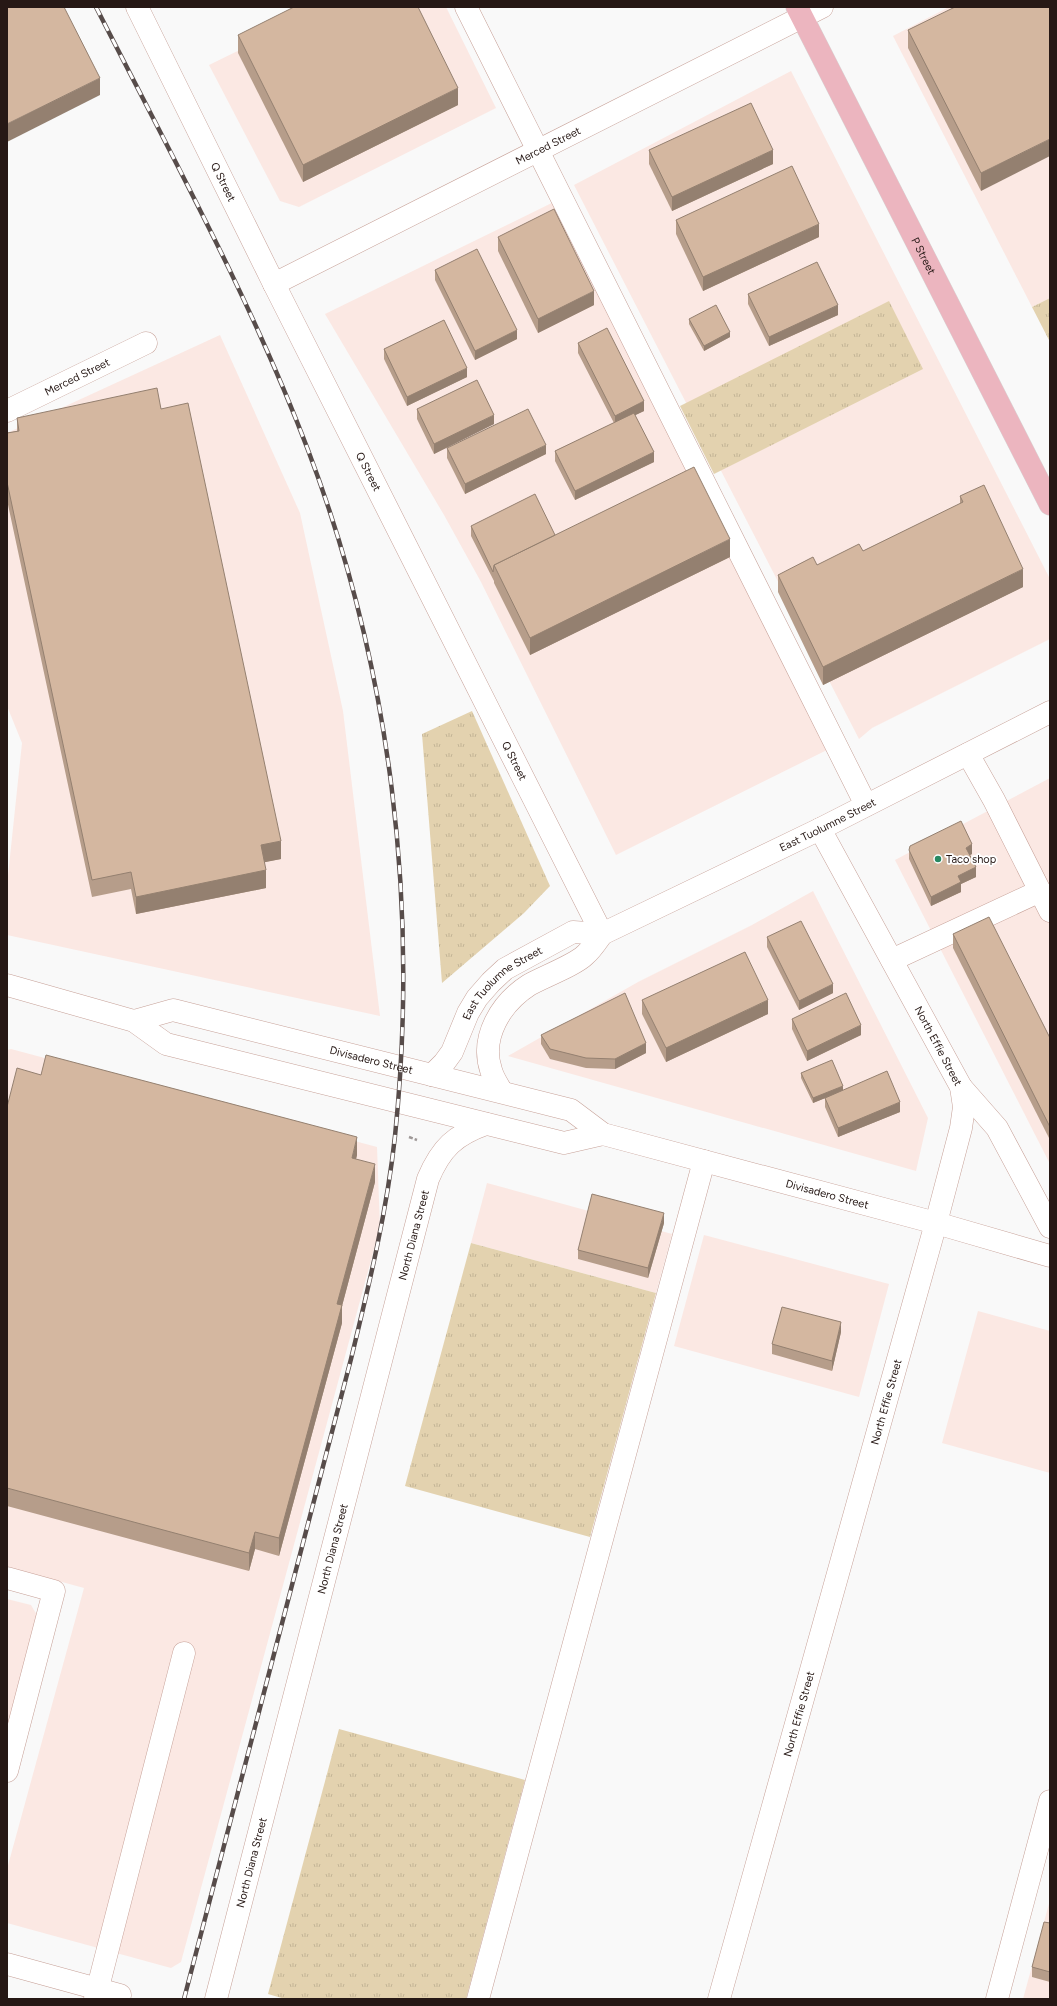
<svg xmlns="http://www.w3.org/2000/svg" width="1057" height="2006" font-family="Figtree,sans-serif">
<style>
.built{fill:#fbe8e3}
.grass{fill:url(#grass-tufts)}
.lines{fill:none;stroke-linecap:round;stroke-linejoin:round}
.minor-casing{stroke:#c7a198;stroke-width:23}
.major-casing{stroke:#d8d5d5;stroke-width:23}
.path{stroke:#9e9897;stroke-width:2.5;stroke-dasharray:4 2;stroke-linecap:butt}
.minor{stroke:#fff;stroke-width:22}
.major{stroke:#ecb5bf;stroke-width:22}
.rail-casing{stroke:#574c4a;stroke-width:4.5}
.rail{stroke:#fff;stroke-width:3;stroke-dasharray:9;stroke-linecap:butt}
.wall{fill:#b69d8a}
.shaded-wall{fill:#948070}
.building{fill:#d4b7a0;stroke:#948070}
.poi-dot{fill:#288962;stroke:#fff;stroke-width:1.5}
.labels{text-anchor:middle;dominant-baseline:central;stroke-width:3.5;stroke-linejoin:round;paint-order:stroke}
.street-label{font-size:11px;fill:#261815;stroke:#fff}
.poi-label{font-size:11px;fill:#261815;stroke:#fff;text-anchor:start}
</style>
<defs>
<pattern id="grass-tufts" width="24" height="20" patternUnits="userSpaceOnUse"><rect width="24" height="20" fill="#e3d2af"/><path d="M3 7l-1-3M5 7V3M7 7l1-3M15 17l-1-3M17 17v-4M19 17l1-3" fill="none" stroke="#c3b496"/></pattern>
</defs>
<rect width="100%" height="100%" fill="#f9f9f9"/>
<g class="built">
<polygon points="328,7 446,7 496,108 299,207 280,201 209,65"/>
<polygon points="949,7 1050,7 1050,298 1032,307 893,36"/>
<polygon points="791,71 1050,579 1050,639 872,728 859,739 574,185"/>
<polygon points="568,195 845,741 616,855 481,582 444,515 325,314"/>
<polygon points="220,335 300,513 343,711 380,1016 7,935 7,885 22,743 7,706 7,433"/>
<polygon points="1050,778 1050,1164 895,860"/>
<polygon points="813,891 928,1118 916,1171 508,1056 638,982 752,925"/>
<polygon points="11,1049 377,1147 380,1227 181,1962 171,1968 7,1923 7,1869 84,1588 7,1567 7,1050"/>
<polygon points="487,1183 672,1234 656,1293 471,1243"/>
<polygon points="704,1235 889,1284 859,1397 674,1346"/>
<polygon points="978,1311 1050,1331 1050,1473 942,1443"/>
<polygon points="7,1599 31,1605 42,1624 7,1752"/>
<polygon points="1050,1900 1050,1999 1023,1999"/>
</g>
<g class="grass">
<polygon points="1050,298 1050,342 1032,307"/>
<polygon points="889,301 923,369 714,474 680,406"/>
<polygon points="472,711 550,886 524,913 442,983 422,734"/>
<polygon points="471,1243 656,1293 590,1537 405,1486"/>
<polygon points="339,1729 525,1780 466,1999 285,1999 268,1994"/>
</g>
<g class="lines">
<defs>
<g id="minor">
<path id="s1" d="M137,7L274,284L602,934"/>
<polyline points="466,7 866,805"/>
<path id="s2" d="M274,284L822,7"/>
<path id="s3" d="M7,411L146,343"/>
<polyline points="968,754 994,800 1050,911"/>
<polyline points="892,960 1040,891"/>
<polyline points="7,985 134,1021 166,1044 564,1143 603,1134"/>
<path id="s4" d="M134,1021L173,1010L571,1110L603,1134L936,1223L1050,1256"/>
<path id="s5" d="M432,1075L444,1063L452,1052L468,1013L477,998L491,982L505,969L573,932L602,934"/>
<polyline points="961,1087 997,1128 1050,1227"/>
<path id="s6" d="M502,1092C498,1085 493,1078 491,1070C480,1037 501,1003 529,985C543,977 575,965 585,955C592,949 597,941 602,934L820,829L1050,712"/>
<polyline points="7,1578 54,1591 7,1771"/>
<polyline points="7,1964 120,1995"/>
<polyline points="95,1999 184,1653"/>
<path id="s7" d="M216,1999L428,1179C441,1148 455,1135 486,1124"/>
<polyline points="478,1999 704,1161"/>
<path id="s8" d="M719,1999L936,1223L961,1128L964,1107L961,1087L820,829"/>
<polyline points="997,1999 1050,1801"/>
</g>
<g id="major">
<path id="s9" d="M797,7L1050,504"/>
</g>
</defs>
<use href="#minor" class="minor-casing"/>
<use href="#major" class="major-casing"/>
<polyline class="path" points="409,1137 417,1140"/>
<use href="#minor" class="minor"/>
<use href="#major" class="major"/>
<defs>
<path id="rail" d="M96,7C169,151 251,299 308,450C391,669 419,903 395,1136C387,1211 369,1285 351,1359L184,1999"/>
</defs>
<use href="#rail" class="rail-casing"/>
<use href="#rail" class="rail"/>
</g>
<g class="wall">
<polygon points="1050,7 981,191 908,48 908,30"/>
<polygon points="238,35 458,105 303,182 238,53"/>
<polygon points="649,150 773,164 672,211 649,164"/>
<polygon points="676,220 819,237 703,291 676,234"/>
<polygon points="498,237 594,305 538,333 498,251"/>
<polygon points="435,270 517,339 475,360 435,280"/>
<polygon points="748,294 838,315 769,346 748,304"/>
<polygon points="689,319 730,337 704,351 689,324"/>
<polygon points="578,343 644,411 635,415 654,462 575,500 555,461 555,451 614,423 578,353"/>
<polygon points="384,349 467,377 407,406 384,359"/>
<polygon points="161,409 281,859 264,862 266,888 136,914 131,889 92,897 7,500 7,433 17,431 17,418"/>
<polygon points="417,409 494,424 434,454 417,419"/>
<polygon points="447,448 546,454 465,494 447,458"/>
<polygon points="960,496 1023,587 823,685 778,592 778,575 817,565 863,551 960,504"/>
<polygon points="471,526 555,535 730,557 530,655 494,583 494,581 471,536"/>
<polygon points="909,850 972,854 970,855 976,877 961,884 961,892 931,906 909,859"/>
<polygon points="953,934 1050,1038 1050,1140 953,948"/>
<polygon points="767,937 833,993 799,1010 767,947"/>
<polygon points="642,1000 768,1014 666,1062 642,1014"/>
<polygon points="792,1019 861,1035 807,1061 792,1029"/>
<polygon points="541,1035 646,1053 615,1069 586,1068 550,1059 541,1044"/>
<polygon points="801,1073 843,1090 900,1112 838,1137 825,1107 825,1098 813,1103 801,1078"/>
<polygon points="7,1107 357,1155 356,1159 375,1182 342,1306 342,1323 279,1556 255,1549 249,1571 7,1506"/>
<polygon points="664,1223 648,1278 578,1259 578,1250"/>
<polygon points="841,1332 832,1371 772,1354 772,1344"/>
<polygon points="1050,1923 1050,1982 1032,1977 1032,1967"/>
</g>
<g class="shaded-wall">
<polygon points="100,78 100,95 7,142 7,124"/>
<polygon points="458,88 458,105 303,182 303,165"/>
<polygon points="1050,139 1050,156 981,191 981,173"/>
<polygon points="773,150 773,164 672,211 672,197"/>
<polygon points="819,224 819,237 703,291 703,277"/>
<polygon points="594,291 594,305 538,333 538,319"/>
<polygon points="838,305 838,315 769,346 769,337"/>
<polygon points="517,330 517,339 475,360 475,351"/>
<polygon points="730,332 730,337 704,351 704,346"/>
<polygon points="467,368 467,377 407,406 407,397"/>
<polygon points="644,401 644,411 615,425 615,416"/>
<polygon points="494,415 494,424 434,454 434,444"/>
<polygon points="546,445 546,454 465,494 465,484"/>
<polygon points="654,452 654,462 575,500 575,491"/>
<polygon points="730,539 730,557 530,655 530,638"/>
<polygon points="1023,569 1023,587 823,685 823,667"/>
<polygon points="281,841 281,859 261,863 261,845"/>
<polygon points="972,844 972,854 966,857 966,848"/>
<polygon points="976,867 976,877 961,884 961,892 931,906 931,897 958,876"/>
<polygon points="266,870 266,888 136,914 136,897"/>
<polygon points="833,984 833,993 799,1010 799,1001"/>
<polygon points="768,1000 768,1014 666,1062 666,1048"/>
<polygon points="861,1025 861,1035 807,1061 807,1051"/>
<polygon points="646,1043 646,1053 615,1069 615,1059"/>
<polygon points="843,1086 843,1091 813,1103 813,1098"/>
<polygon points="900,1102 900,1112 838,1137 838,1128"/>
<polygon points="357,1137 357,1155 352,1175 352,1158"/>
<polygon points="375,1164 375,1182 342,1306 342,1323 279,1556 279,1538 337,1304"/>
<polygon points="664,1213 664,1223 648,1278 648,1268"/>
<polygon points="841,1322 841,1332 832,1371 832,1361"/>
<polygon points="255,1532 255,1549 249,1571 249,1553"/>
</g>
<g class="building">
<polygon points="7,7 64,7 100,78 7,124"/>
<polygon points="294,7 418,7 458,88 303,165 238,35"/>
<polygon points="955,7 1050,7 1050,139 981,173 908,30"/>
<polygon points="751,103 773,150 672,197 649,150"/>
<polygon points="792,166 819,224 703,277 676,220"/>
<polygon points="554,209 594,291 538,319 498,237"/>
<polygon points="477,249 517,330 475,351 435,270"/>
<polygon points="817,262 838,305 769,337 748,294"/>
<polygon points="716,305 730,332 704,346 689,319"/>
<polygon points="444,320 467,368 407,397 384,349"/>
<polygon points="607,328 644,401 615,416 578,343"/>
<polygon points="477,380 494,415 434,444 417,409"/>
<polygon points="157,388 161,409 188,403 281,841 261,845 266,870 136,897 131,872 92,880 7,482 7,433 19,431 17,418"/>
<polygon points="528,409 546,445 465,484 447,448"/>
<polygon points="634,413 654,452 575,491 555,451"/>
<polygon points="694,467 730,539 530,638 494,565"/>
<polygon points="984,485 1023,569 823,667 778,575 813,557 817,565 859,544 863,551 963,502 960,496"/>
<polygon points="535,494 555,535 494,565 493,572 471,526"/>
<polygon points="961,821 972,844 966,848 976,867 958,876 961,882 931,897 909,850 910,846"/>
<polygon points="989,917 1050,1038 1050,1127 953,934"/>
<polygon points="801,921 833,984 799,1001 767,937"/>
<polygon points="745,952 768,1000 666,1048 642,1000"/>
<polygon points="625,993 646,1043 615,1059 586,1058 550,1049 541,1035"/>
<polygon points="846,993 861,1025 807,1051 792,1019"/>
<polygon points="46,1055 357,1137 352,1158 375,1164 337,1304 342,1305 279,1538 255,1532 249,1553 7,1488 7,1107 17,1068 41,1075"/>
<polygon points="832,1060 843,1086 813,1098 801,1073"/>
<polygon points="887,1071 900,1102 838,1128 825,1098"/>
<polygon points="592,1194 664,1213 648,1268 578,1250"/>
<polygon points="782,1307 841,1322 832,1361 772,1344"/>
<polygon points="1044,1922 1050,1923 1050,1972 1032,1967"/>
</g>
<circle class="poi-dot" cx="938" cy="859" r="4"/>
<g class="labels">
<g class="street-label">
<text stroke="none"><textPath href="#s2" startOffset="307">Merced Street</textPath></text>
<text stroke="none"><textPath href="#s1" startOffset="195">Q Street</textPath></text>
<text stroke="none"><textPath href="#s9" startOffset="279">P Street</textPath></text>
<text stroke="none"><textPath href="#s3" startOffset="78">Merced Street</textPath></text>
<text stroke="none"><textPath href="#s1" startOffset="519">Q Street</textPath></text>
<text stroke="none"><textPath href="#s1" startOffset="843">Q Street</textPath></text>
<text stroke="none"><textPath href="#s6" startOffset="466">East Tuolumne Street</textPath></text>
<text stroke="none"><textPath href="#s5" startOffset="119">East Tuolumne Street</textPath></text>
<text transform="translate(938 1046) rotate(62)">North Effie Street</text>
<text stroke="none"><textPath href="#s4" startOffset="245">Divisadero Street</textPath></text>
<text stroke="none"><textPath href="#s4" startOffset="723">Divisadero Street</textPath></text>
<text stroke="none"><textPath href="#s7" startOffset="789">North Diana Street</textPath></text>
<text stroke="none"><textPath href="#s8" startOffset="620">North Effie Street</textPath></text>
<text stroke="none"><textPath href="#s7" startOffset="465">North Diana Street</textPath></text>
<text stroke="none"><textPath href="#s8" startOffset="296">North Effie Street</textPath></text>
<text stroke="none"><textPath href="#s7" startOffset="141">North Diana Street</textPath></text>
</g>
<g class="poi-label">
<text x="946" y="859">Taco shop</text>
</g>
</g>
<rect width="1057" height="2006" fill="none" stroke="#261815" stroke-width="16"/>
</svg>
